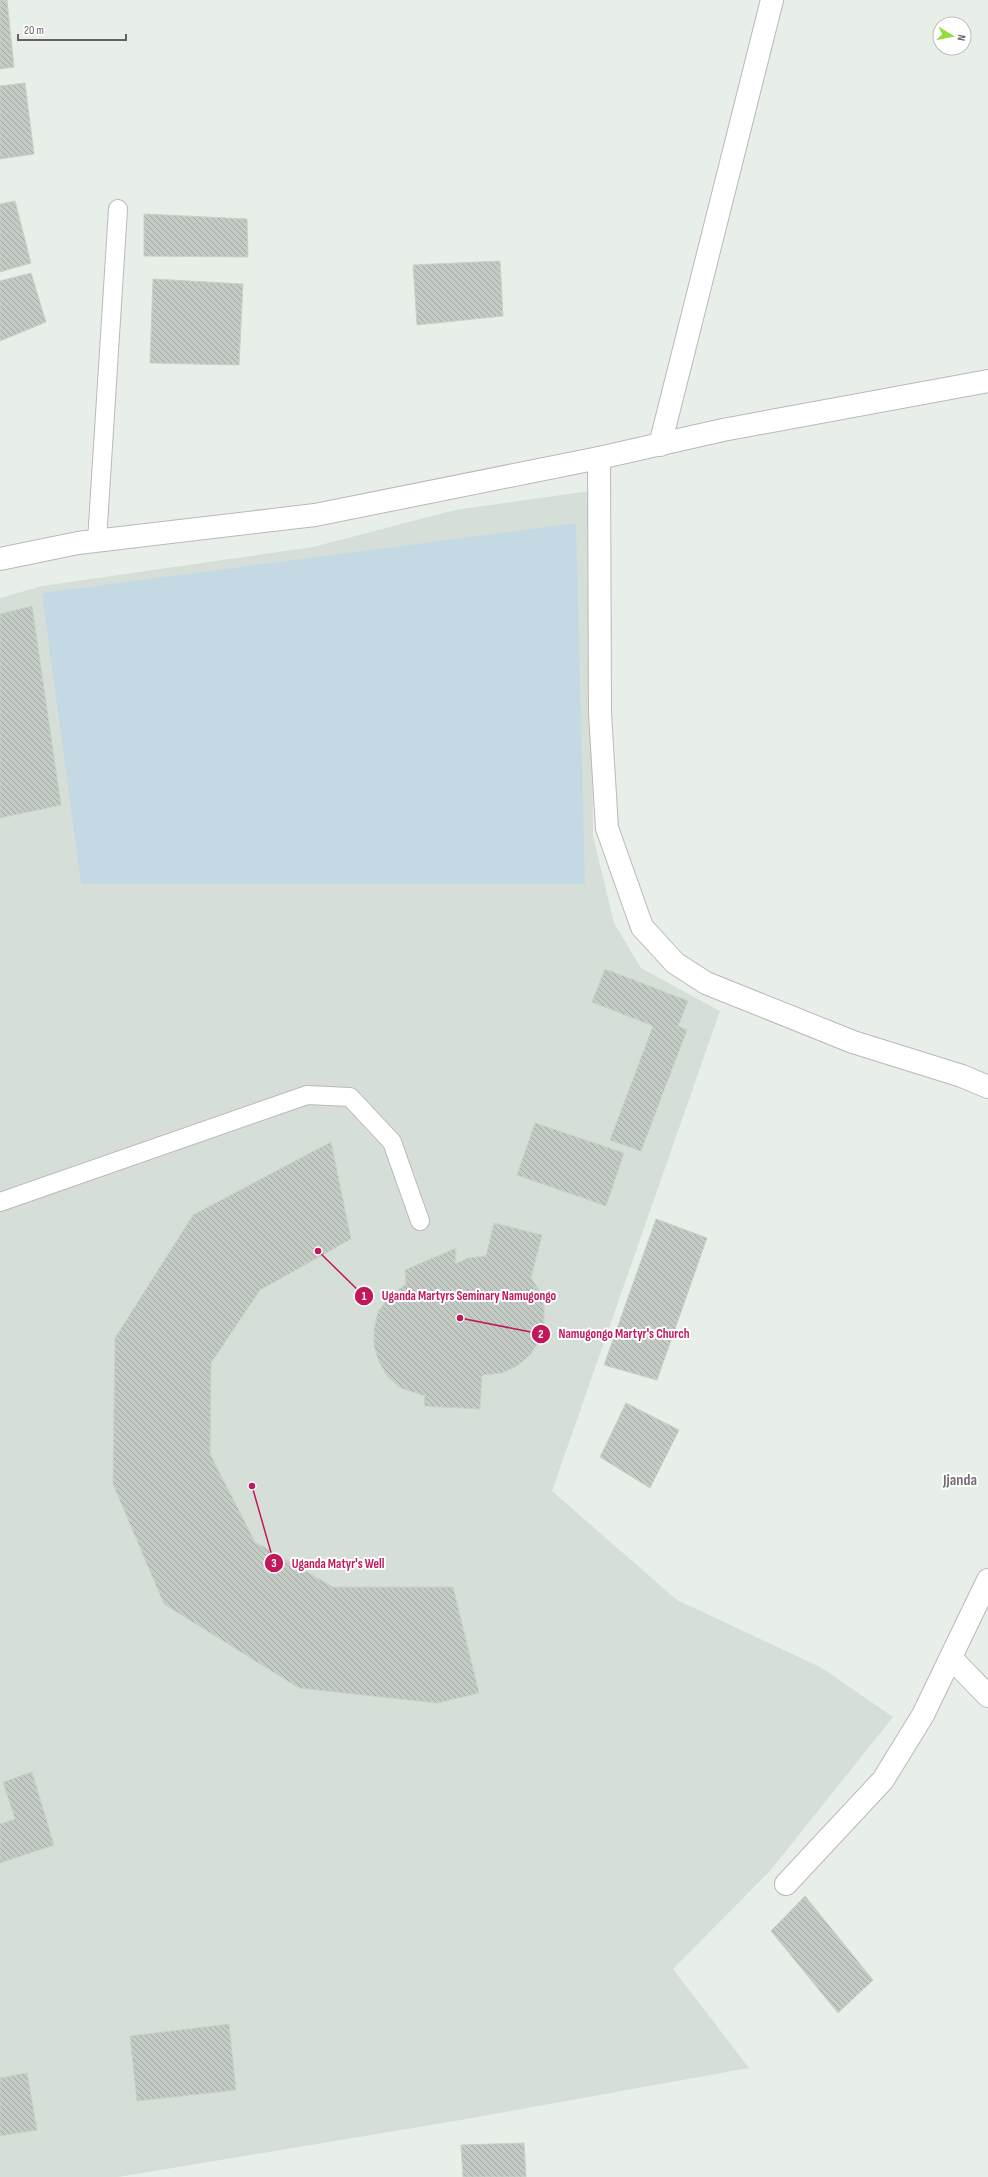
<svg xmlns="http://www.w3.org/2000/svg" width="988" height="2177" font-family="'Sofia Sans Condensed',sans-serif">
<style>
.education{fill:#d5dfd7}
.pitch{fill:#c5d9e5}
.building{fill:url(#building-back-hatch);stroke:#c5d4c7}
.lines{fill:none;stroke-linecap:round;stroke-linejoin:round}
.lane-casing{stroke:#bcb7bc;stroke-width:20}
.street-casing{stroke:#bcb7bc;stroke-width:24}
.lane{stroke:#fff;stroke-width:18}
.street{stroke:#fff;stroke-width:22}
.labels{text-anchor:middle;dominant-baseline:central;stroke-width:4;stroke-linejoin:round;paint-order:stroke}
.district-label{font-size:16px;font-weight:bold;fill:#776f78;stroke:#fff}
.leader{fill:none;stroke:#c2185b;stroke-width:1.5}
.callout-dot{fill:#c2185b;stroke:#fff;stroke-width:1.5}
.mark-label{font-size:12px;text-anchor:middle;font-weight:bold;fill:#fff}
.callout-label{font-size:13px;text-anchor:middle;font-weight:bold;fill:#c2185b;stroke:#fff;stroke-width:4;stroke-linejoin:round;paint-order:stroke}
</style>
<defs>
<pattern id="building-back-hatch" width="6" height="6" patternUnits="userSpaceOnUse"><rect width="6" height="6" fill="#c3cbc4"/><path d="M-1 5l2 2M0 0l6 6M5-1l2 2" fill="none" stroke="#a2a8a3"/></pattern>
</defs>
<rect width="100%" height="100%" fill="#e7efe8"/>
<polygon class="education" points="590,491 593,836 614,923 641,968 720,1011 552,1491 677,1600 822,1668 893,1717 770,1871 673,1969 749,2068 455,2121 118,2177 0,2177 0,598 42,586 313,547 455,510"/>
<polygon class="pitch" points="576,523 585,884 81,884 42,593"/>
<g class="building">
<polygon points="0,0 7,0 14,67 0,69"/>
<polygon points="25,83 34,154 0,159 0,86"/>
<polygon points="15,201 31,263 0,272 0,204"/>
<polygon points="144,214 247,219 248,257 144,256"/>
<polygon points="500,261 503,316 417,325 413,265"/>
<polygon points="31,273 46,322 0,341 0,281"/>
<polygon points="153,279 243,284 239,365 150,363"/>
<polygon points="32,606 61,805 0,818 0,614"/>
<polygon points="605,969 688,1001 678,1026 687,1030 641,1151 610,1140 653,1026 592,1002"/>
<polygon points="535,1123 624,1153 606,1206 517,1175"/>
<polygon points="331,1142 351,1239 260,1290 211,1363 210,1454 255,1542 333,1587 453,1587 479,1693 437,1703 299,1688 164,1604 113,1484 115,1338 193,1215"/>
<polygon points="656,1219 707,1238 657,1380 604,1365"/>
<polygon points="494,1223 542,1235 531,1278 539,1290 544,1307 544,1324 539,1341 530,1355 517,1366 502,1373 482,1375 480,1409 424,1406 425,1396 401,1388 388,1377 379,1362 374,1346 374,1329 378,1312 388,1298 406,1284 405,1270 456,1248 455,1264 468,1258 486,1256"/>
<polygon points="626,1403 679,1430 650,1488 600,1457"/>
<polygon points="32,1772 54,1845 0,1863 0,1824 15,1819 3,1782"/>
<polygon points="805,1896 873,1980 838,2013 771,1931"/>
<polygon points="229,2024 236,2090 137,2101 130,2036"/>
<polygon points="27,2073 37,2130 0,2136 0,2078"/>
<polygon points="524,2143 526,2177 463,2177 461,2145"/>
</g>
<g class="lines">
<defs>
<g id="lane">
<polyline points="97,541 118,209"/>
<polyline points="0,1202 307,1095 350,1097 392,1142 420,1221"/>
</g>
<g id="street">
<polyline points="660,445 772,0"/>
<polyline points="599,458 600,713 607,828 642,927 675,963 706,983 853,1042 962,1076 988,1087"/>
<polyline points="0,559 78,543 315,515 599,458 723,430 988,381"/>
<polyline points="951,1658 988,1696"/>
<polyline points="786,1884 883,1780 923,1715 988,1580"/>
</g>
</defs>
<use href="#lane" class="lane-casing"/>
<use href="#street" class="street-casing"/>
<use href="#lane" class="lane"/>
<use href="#street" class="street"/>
</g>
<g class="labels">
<g class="district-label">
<text x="960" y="1480">Jjanda</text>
</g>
</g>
<path class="leader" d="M318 1251L364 1296M460 1318L541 1334M252 1486L274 1563"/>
<g class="callout-dot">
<circle cx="318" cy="1251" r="4"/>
<circle cx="460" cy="1318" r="4"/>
<circle cx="252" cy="1486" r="4"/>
<circle cx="364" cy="1296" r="10"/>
<circle cx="541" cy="1334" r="10"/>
<circle cx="274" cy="1563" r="10"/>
</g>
<g class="mark-label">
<text x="364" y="1300">1</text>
<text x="541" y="1338">2</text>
<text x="274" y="1567">3</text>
</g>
<g class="callout-label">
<text x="469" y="1300">Uganda Martyrs Seminary Namugongo</text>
<text x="624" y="1338">Namugongo Martyr's Church</text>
<text x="338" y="1568">Uganda Matyr's Well</text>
</g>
<g transform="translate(952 36) rotate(100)"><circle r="19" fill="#ffffff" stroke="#c2bfc2"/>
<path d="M0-3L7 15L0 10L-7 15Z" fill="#93de3f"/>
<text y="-6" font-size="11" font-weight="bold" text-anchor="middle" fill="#665e66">N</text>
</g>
<path d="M18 34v6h108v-6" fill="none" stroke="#665e66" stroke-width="2"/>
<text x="24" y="34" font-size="12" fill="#665e66" stroke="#ffffff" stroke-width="3" paint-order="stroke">20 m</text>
</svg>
